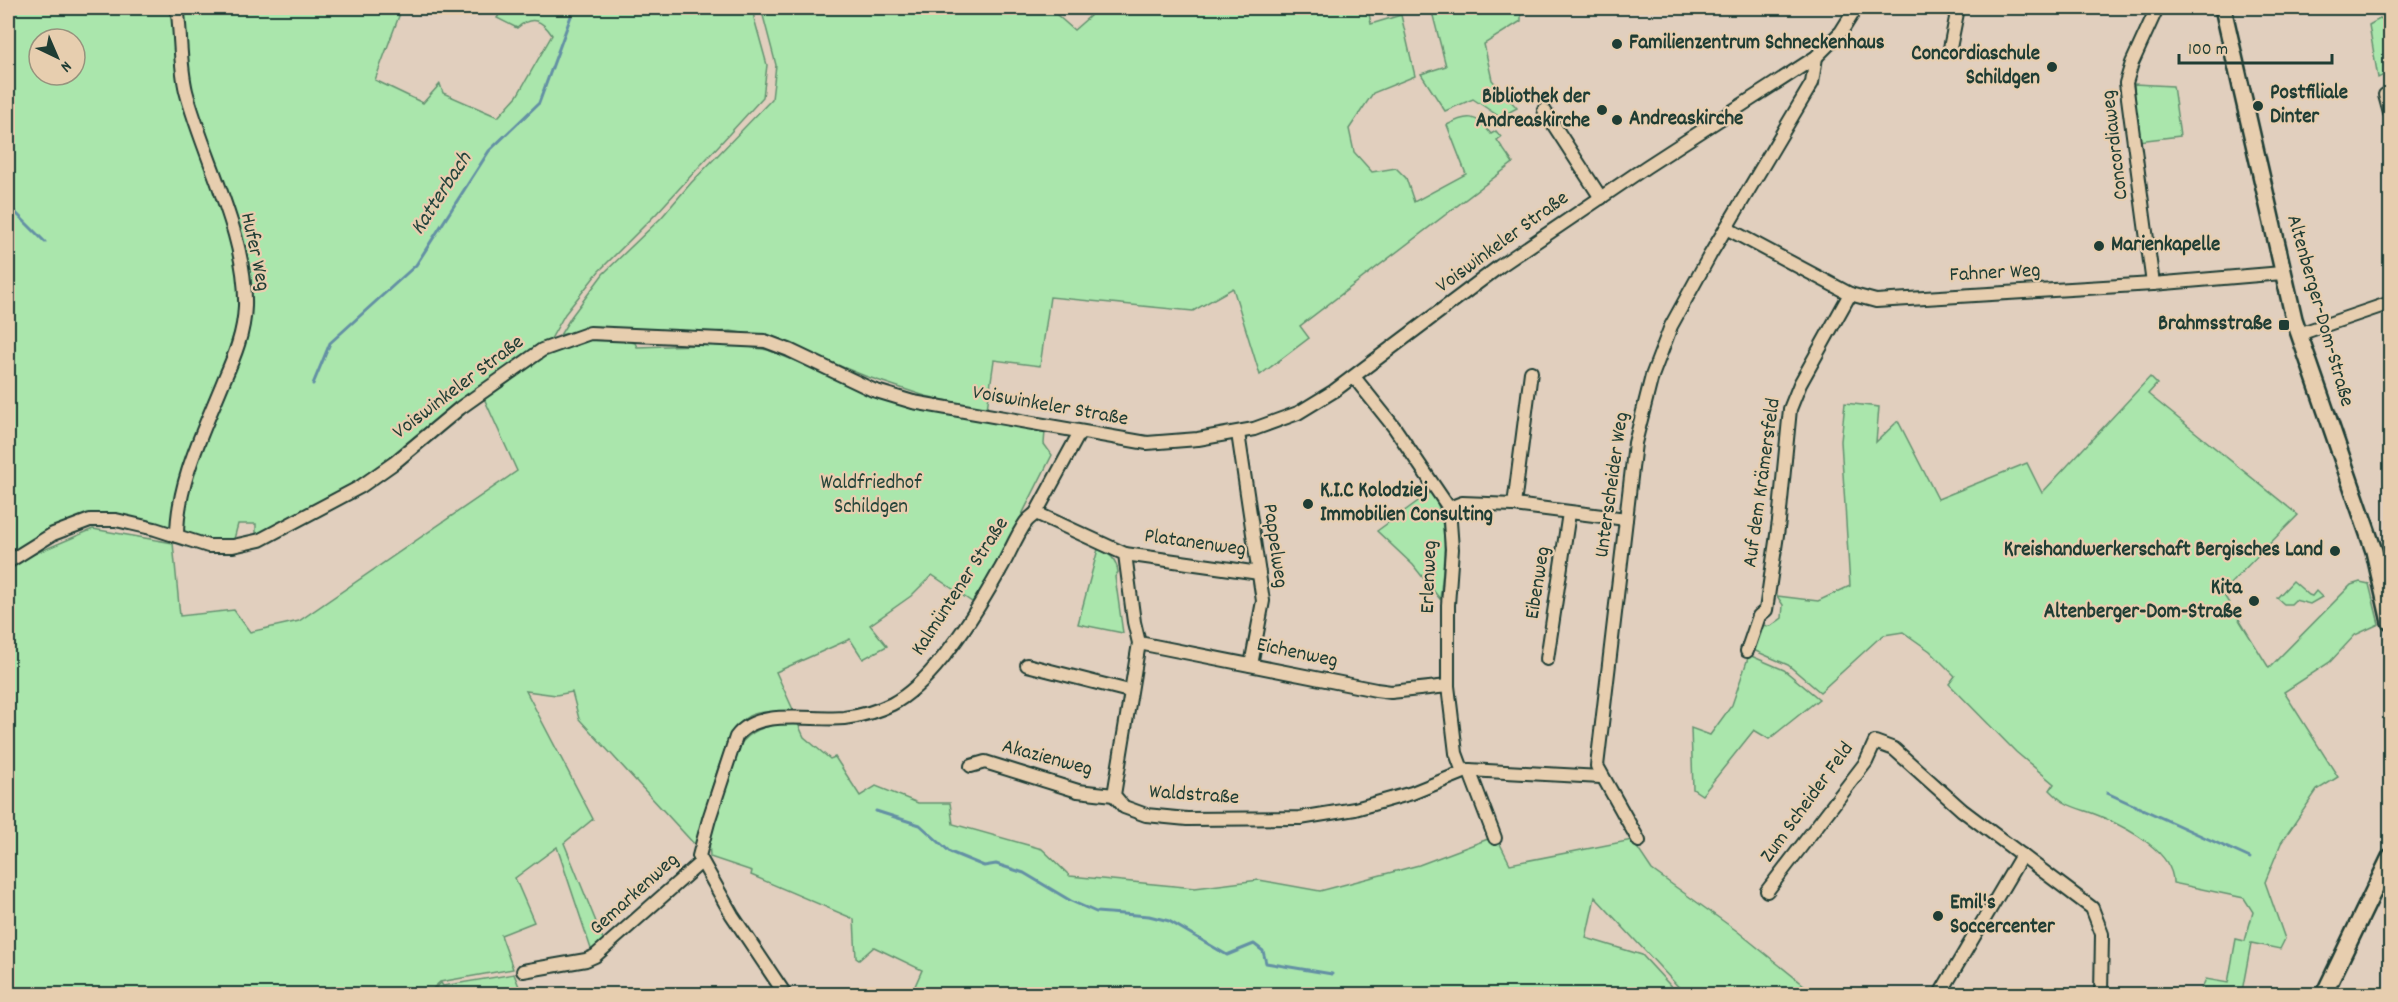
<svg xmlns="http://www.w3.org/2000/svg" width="2398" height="1002" font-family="Dekko,sans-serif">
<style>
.green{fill:#aae6ac;stroke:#649270;stroke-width:1.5;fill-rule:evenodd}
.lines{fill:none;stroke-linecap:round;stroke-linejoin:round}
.stream{stroke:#6390a4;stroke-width:3}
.minor-casing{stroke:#1f3d34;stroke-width:16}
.major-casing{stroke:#1f3d34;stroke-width:20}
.minor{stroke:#e7ceaf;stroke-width:12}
.major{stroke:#e7ceaf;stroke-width:15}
.poi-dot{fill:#1f3d34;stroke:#e7ceaf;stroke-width:2}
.labels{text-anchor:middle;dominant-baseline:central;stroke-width:4.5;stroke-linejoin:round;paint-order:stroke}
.poi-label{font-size:21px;font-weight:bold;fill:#1f3d34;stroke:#e7ceaf;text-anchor:start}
.street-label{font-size:21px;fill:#1f3d34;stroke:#e7ceaf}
.park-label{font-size:21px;fill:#26453a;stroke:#e7ceaf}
.water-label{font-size:22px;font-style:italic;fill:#25443d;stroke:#e7ceaf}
</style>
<rect width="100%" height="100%" fill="#e1cfbe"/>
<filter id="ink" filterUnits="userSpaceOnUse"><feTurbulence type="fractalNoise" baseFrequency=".0167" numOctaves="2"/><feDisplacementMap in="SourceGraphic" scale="12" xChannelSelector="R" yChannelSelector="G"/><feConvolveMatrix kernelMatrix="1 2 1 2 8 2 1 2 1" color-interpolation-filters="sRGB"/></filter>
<g filter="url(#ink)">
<g class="green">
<path d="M8,8H171L178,65L223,215L235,260L240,289L239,317L222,371L173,502V537L93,523L8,559ZM39,39H75V75H39Z"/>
<path d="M181,8H402L375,80L423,103L440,84L443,93L498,117L517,96L552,35C542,20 532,15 517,28L497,18L503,8H753L754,18L767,65L763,97L656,214L599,271L565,314L548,344L357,488L277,528L256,535V524H238L233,543L178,538L182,506L249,304L191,94Z"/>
<path d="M761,8H1049L1074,30L1090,16L1082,8H1368L1371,24L1401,15L1415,76L1373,93L1349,129L1354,152L1372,172L1396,168L1406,178L1414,202L1466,174L1447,125C1468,114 1476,114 1491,134L1496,131L1501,137L1497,140L1513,163L1300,326L1309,338L1260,375L1233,288L1193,311L1050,297L1040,366L994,360L987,409L925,396L865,376L770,338L731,331L653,335L589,328L560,335L571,317L603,274L661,218L691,183L772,99L776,65Z"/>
<polygon points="1431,8 1521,8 1521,21 1484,44 1492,80 1517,108 1500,117 1473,99 1445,111 1421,74 1446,66"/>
<polygon points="2390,13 2390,72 2378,78 2369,25"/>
<polygon points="2134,84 2173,86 2180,136 2138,141"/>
<path d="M607,337L635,343L637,347L730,344L768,350L862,388L922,408L1045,431L1044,444L1052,455L992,574L972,602L932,575L911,596L870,625L887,646L863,659L850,639L776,672L795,714C781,713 762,709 749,716C722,731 705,816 696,846L579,719L572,692L556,695L526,691L593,819L564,843L605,944L593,955L557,847L515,878L534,922L501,935L513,969L440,982L427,994H8V565L93,529L173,543L180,616L234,610L250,632L299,621L517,471L483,396L551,349L571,341Z"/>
<path d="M2150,377L2157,384L2148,394L2298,515L2222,592L2269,668L2351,585L2360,582L2369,584L2379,624L2355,635L2330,662L2284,692L2338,777L2317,790L2281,843L2265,882L2285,939L2280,949L2251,943L2243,986L2239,994H2199L2206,979L2228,983L2236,939L2245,941L2253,912L2244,898L2173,883C2174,852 2127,828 2102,817C2090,811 2074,809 2064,802C2059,799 2054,794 2050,790L2054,784L2016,752L1949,684L1955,676L1930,651L1903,632L1884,635L1877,640L1820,692L1788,665L1751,649L1759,625L1771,626L1782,618L1783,605L1777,596L1818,601L1850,586L1841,441L1845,403L1879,407L1876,442L1898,421L1938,499L2027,463L2042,493Z"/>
<path d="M1432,491C1450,526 1444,561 1440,599L1413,565L1377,531Z"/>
<path d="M1098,549C1110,554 1116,558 1118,572L1115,577L1123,633L1078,624Z"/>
<polygon points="2293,581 2309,595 2312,596 2316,591 2322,597 2310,604 2295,600 2291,604 2284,604 2277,598"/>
<polygon points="1749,655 1784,670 1819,699 1769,739 1754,730 1702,795 1693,789 1691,728 1710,735 1732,705"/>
<path d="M783,724H798L804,737L830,759L835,757L860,796L876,786L918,803H950L953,824L1042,849L1070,876L1195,888L1259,880L1320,891L1419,865L1496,836L1510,864L1632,840L1652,870L1737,931L1815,994H1685L1595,897L1586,938L1642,955L1678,994H927L915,986L922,970L874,947L859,960L856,958L854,919L751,875L752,871L710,857L709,838L739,746C751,730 764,726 783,724Z"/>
<polygon points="514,974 522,994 429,994 441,983 443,986"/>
</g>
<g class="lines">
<g class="stream">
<polyline points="8,205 45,242"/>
<polyline points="313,384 330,343 416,265 489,151 539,103 574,8"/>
<polyline points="2107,793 2250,858"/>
<polyline points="876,811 920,825 950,852 984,866 996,864 1024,873 1071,901 1096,912 1149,916 1169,921 1227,955 1254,944 1263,951 1266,963 1332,974"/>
<polyline points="1361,992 1371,994"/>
</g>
<defs>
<g id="minor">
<path d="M175,8L178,14C181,39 180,66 186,91C204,160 247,234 245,306C244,333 235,355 224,380C204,430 177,482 177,536"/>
<polyline points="1950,48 1958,8"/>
<polyline points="2385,95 2390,113"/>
<polyline points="1544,110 1601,198"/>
<polyline points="1726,228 1850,294 1876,301 2153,284 2282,273"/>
<polyline points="2153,284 2126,83 2132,63 2157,8"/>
<polyline points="2299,334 2390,303"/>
<polyline points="1354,377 1394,427 1449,508 1452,549 1448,605 1448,686 1456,753 1463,772"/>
<polyline points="1238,433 1263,601 1251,665"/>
<polyline points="1514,505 1531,372"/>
<polyline points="1449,508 1462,503 1514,505 1626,519"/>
<polyline points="1036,513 1125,554 1134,622 1139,643 1114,795 1124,807 1146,815 1187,819 1300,818 1355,809 1412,793 1469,770 1601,777"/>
<polyline points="1125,554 1259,573"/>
<polyline points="8,562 53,534 90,520 116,520 155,529 208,546 233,546 260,540 360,487 394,463 460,408 542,350 590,333 765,341 789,350 873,390 913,402 1147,443 1198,439 1254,429 1298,413 1334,391 1500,266 1646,167 1816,57 1841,32 1856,8"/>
<polyline points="1139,643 1376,690 1391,692 1448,686"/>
<polyline points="1747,651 1759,616 1766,610 1779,521 1790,409 1800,384 1850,294"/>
<polyline points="1547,659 1569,513"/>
<polyline points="1027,665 1129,691"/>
<polyline points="971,766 985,762 1078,791 1114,795"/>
<polyline points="1469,770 1495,838"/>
<polyline points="1639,841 1597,766 1635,443 1652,376 1671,326 1710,255 1812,83 1816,57"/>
<polyline points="1767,891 1866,762 1875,742 1894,749 1962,810 2092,908 2102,934 2101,994"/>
<polyline points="523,971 586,960 595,956 701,862"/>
<path d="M785,994L732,915L699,856L709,819L736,737C757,707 811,721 844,718C860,716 878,711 892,704C934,682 977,611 1000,570C1009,555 1016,536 1026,522C1029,518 1033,516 1036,513L1080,432"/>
<polyline points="1940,994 2022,855"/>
</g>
<g id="major">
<polyline points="2223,8 2294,319 2374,551 2390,622"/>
<polyline points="2324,994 2390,857"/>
</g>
</defs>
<use href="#minor" class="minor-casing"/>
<use href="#major" class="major-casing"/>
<use href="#minor" class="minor"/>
<use href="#major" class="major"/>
</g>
</g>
<g class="poi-dot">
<circle cx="1617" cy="44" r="6"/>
<circle cx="2052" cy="67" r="6"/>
<circle cx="2258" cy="106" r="6"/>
<circle cx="1602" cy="110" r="6"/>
<circle cx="1617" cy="120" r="6"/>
<circle cx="2099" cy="246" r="6"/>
<rect x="2278" y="319" width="12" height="12" rx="3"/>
<circle cx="1308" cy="504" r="6"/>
<circle cx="2335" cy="551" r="6"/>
<circle cx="2254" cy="601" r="6"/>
<circle cx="1938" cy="916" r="6"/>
</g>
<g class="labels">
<g class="poi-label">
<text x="1629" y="44">Familienzentrum Schneckenhaus</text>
<text x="2040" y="55" text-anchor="end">Concordiaschule<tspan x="2040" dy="24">Schildgen</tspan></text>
<text x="2270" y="94">Postfiliale<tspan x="2270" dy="24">Dinter</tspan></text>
<text x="1590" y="98" text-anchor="end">Bibliothek der<tspan x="1590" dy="24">Andreaskirche</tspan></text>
<text x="1629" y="120">Andreaskirche</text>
<text x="2111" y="246">Marienkapelle</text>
<text x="2272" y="325" text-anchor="end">Brahmsstraße</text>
<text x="1320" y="492">K.I.C Kolodziej<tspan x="1320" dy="24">Immobilien Consulting</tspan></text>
<text x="2323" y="551" text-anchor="end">Kreishandwerkerschaft Bergisches Land</text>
<text x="2242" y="589" text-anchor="end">Kita<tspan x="2242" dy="24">Altenberger-Dom-Straße</tspan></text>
<text x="1950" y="904">Emil's<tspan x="1950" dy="24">Soccercenter</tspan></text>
</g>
<g class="street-label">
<text transform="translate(2116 145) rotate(-97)">Concordiaweg</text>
<text transform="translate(1503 243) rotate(-36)">Voiswinkeler Straße</text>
<text transform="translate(254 252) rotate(78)">Hufer Weg</text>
<text transform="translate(1995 274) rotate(-3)">Fahner Weg</text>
<text transform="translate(2319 311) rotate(74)">Altenberger-Dom-Straße</text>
<text transform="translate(459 388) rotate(-37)">Voiswinkeler Straße</text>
<text transform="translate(1050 407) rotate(10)">Voiswinkeler Straße</text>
<text transform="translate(1763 483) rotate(-82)">Auf dem Krämersfeld</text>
<text transform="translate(1613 485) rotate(-82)">Unterscheider Weg</text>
<text transform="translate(1195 544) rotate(8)">Platanenweg</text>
<text transform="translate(1274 546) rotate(82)">Pappelweg</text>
<text transform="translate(1430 577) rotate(-88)">Erlenweg</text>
<text transform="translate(1539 583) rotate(-81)">Eibenweg</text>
<text transform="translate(961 587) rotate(-57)">Kalmüntener Straße</text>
<text transform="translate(1297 654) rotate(12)">Eichenweg</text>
<text transform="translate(1047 759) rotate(15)">Akazienweg</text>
<text transform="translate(1194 796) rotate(4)">Waldstraße</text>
<text transform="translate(1808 803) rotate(-54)">Zum Scheider Feld</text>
<text transform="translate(635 895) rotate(-42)">Gemarkenweg</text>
</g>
<g class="park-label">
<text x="871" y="484">Waldfriedhof<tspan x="871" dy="24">Schildgen</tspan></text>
</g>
<g class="water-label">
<text transform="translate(442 194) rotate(-57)">Katterbach</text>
</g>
</g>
<rect width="2398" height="1002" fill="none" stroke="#e7ceaf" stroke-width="30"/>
<rect x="15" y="15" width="2368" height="972" fill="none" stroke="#1f3d34" stroke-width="2" filter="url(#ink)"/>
<g transform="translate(57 57) rotate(136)"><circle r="28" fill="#e7ceaf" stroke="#97947e" stroke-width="1.5"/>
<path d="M0-4.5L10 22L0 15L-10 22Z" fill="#1f3d34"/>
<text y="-9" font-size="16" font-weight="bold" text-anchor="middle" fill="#1f3d34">N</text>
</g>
<path d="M2179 54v9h153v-9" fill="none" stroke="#1f3d34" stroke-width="3"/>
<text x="2188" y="54" font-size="18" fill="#1f3d34" stroke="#e7ceaf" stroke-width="4.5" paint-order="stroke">100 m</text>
</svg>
